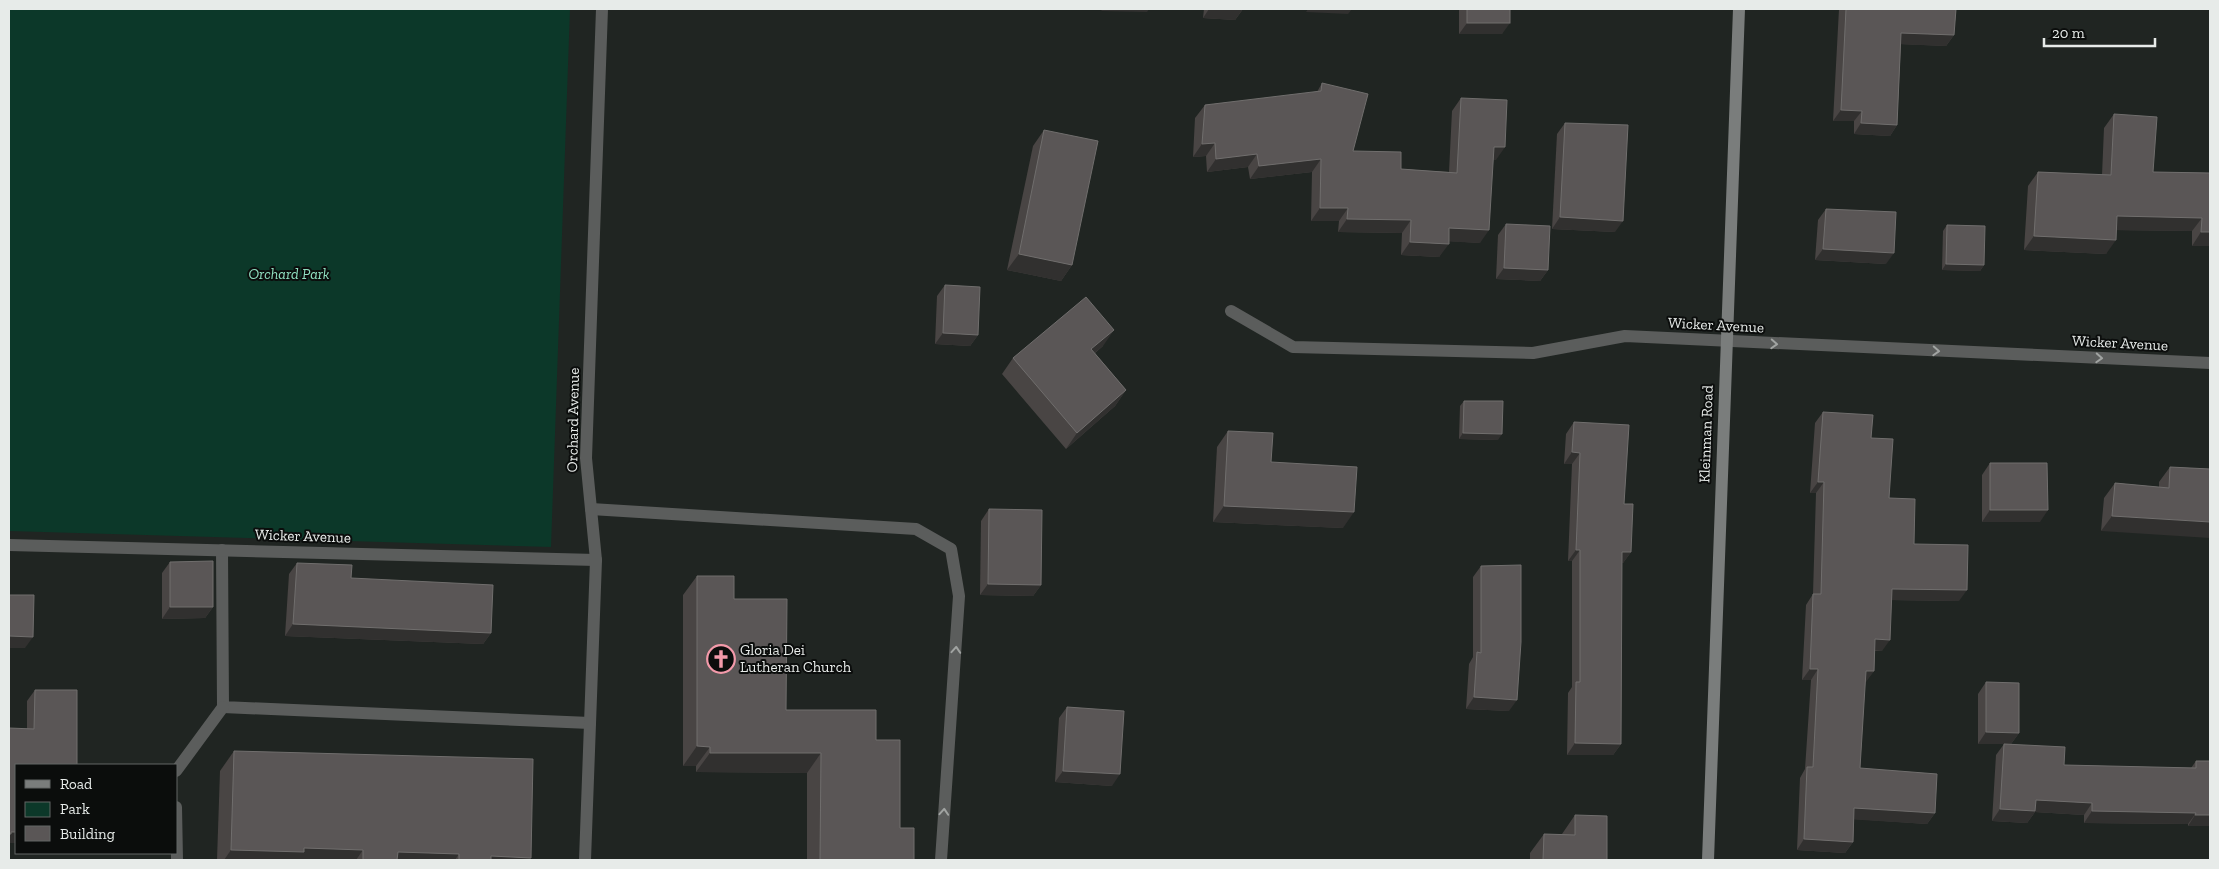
<svg xmlns="http://www.w3.org/2000/svg" width="2219" height="869" font-family="'Zilla Slab',serif">
<style>
.green{fill:#0c3829}
.lines{fill:none;stroke-linecap:round;stroke-linejoin:round}
.lane{stroke:#5b5d5c;stroke-width:12}
.street{stroke:#5b5d5c;stroke-width:12}
.secondary{stroke:#7a7d7c;stroke-width:12}
.wall{fill:#494544}
.shaded-wall{fill:#31302f}
.building{fill:#5a5656;stroke:#706e6d}
.oneway{stroke:#a1a4a2}
.labels{text-anchor:middle;dominant-baseline:central;stroke-width:4;stroke-linejoin:round;paint-order:stroke}
.park-label{font-size:15px;font-style:italic;fill:#90e0c1;stroke:#0b0d0c}
.street-label{font-size:15px;fill:#e7ebe9;stroke:#0b0d0c}
.poi-label{font-size:15px;fill:#e7ebe9;stroke:#0b0d0c;text-anchor:start}
</style>
<rect width="100%" height="100%" fill="#202522"/>
<polygon class="green" points="9,9 570,9 551,547 9,531"/>
<g class="lines">
<g class="lane">
<polyline points="591,509 916,529 951,549 959,596 941,860"/>
<polyline points="222,550 223,707 590,723"/>
<polyline points="176,771 223,707"/>
<polyline points="176,807 177,860"/>
</g>
<g class="street">
<polyline points="1231,311 1293,347 1533,353 1625,336 2210,363"/>
<polyline points="9,545 596,560"/>
<polyline points="585,860 596,560 586,458 602,9"/>
</g>
<polyline class="secondary" points="1708,860 1739,9"/>
</g>
<g class="wall">
<polygon points="1204,9 1243,9 1235,20 1203,18"/>
<polygon points="1459,9 1510,9 1502,34 1459,34"/>
<polygon points="1839,9 1956,9 1954,35 1946,46 1901,44 1897,125 1890,136 1854,134 1854,121 1833,121"/>
<polygon points="1322,83 1353,151 1401,169 1449,172 1452,111 1461,98 1496,160 1493,160 1480,243 1449,241 1439,257 1401,255 1402,233 1338,232 1339,221 1311,221 1312,172 1250,179 1248,167 1207,172 1206,156 1193,157 1195,118 1205,105 1317,92"/>
<polygon points="2114,114 2153,172 2210,173 2210,246 2192,246 2192,231 2116,230 2106,254 2024,250 2028,186 2038,172 2102,175 2104,128"/>
<polygon points="1565,123 1615,232 1552,229 1557,134"/>
<polygon points="1044,130 1072,265 1061,281 1007,270 1033,146"/>
<polygon points="1826,209 1886,264 1815,260 1818,220"/>
<polygon points="1506,224 1548,270 1540,281 1496,279 1498,235"/>
<polygon points="1947,225 1984,265 1980,271 1942,270 1943,231"/>
<polygon points="945,285 978,335 970,346 935,344 937,296"/>
<polygon points="1103,346 1095,353 1126,390 1115,406 1066,449 1002,374 1013,358"/>
<polygon points="1464,401 1498,440 1459,439 1460,406"/>
<polygon points="1823,412 1871,438 1889,498 1914,544 1959,601 1892,600 1882,651 1875,651 1874,671 1865,682 1860,768 1935,813 1927,824 1854,819 1853,842 1845,853 1797,850 1800,778 1805,769 1811,680 1802,680 1806,605 1813,594 1816,493 1810,493 1815,423"/>
<polygon points="1574,422 1624,504 1631,552 1623,563 1622,563 1621,744 1613,755 1567,755 1568,693 1572,687 1572,561 1568,561 1572,464 1564,464 1566,434"/>
<polygon points="1228,431 1271,462 1343,528 1213,522 1217,447"/>
<polygon points="1990,463 2040,522 1982,522 1982,475"/>
<polygon points="2170,467 2210,469 2101,531 2104,498 2115,483 2159,487 2159,482"/>
<polygon points="989,509 1041,585 1033,596 980,595 981,521"/>
<polygon points="170,562 213,607 205,618 162,619 162,573"/>
<polygon points="297,563 351,578 491,633 483,644 285,636 289,574"/>
<polygon points="1481,566 1509,711 1466,709 1469,664 1473,657 1473,577"/>
<polygon points="697,576 734,599 786,710 876,740 900,828 914,860 807,860 807,773 696,772 696,766 683,766 683,595"/>
<polygon points="1986,682 2019,733 2011,744 2064,765 2191,768 2196,761 2210,761 2210,826 2188,826 2188,824 2084,823 2084,815 2035,812 2027,823 1992,821 1996,755 2004,744 1978,744 1978,694"/>
<polygon points="35,690 77,690 9,843 27,728 27,701"/>
<polygon points="1067,707 1112,786 1055,782 1059,718"/>
<polygon points="234,751 529,860 217,860 220,771"/>
<polygon points="1575,815 1607,860 1530,860 1530,853 1544,834 1562,834"/>
</g>
<g class="shaded-wall">
<polygon points="1103,9 1149,9 1147,12 1101,11"/>
<polygon points="1209,9 1243,9 1235,20 1203,18"/>
<polygon points="1308,9 1352,9 1348,14 1306,12"/>
<polygon points="1467,23 1510,23 1502,34 1459,34"/>
<polygon points="1901,33 1954,35 1946,46 1894,44"/>
<polygon points="1841,110 1862,111 1854,121 1833,121"/>
<polygon points="1861,123 1897,125 1890,136 1854,134"/>
<polygon points="1215,143 1206,156 1193,157 1202,144"/>
<polygon points="1494,147 1505,147 1496,160 1484,160"/>
<polygon points="1257,154 1248,167 1207,172 1216,159"/>
<polygon points="1321,159 1312,172 1250,179 1259,166"/>
<polygon points="1320,208 1348,208 1339,221 1311,221"/>
<polygon points="2117,216 2202,218 2192,231 2107,230"/>
<polygon points="1560,217 1623,221 1615,232 1552,229"/>
<polygon points="1347,219 1411,220 1402,233 1338,232"/>
<polygon points="1449,228 1489,230 1480,243 1440,241"/>
<polygon points="2201,232 2210,232 2210,246 2192,246"/>
<polygon points="2034,236 2116,240 2106,254 2024,250"/>
<polygon points="1410,242 1449,244 1439,257 1401,255"/>
<polygon points="1823,249 1894,253 1886,264 1815,260"/>
<polygon points="1019,254 1072,265 1061,281 1007,270"/>
<polygon points="1946,264 1984,265 1980,271 1942,270"/>
<polygon points="1504,268 1548,270 1540,281 1496,279"/>
<polygon points="1114,330 1103,346 1080,365 1091,349"/>
<polygon points="943,333 978,335 970,346 935,344"/>
<polygon points="1126,390 1115,406 1066,449 1077,433"/>
<polygon points="1463,433 1502,434 1498,440 1459,439"/>
<polygon points="1572,452 1580,453 1572,464 1564,464"/>
<polygon points="1818,482 1824,482 1816,493 1810,493"/>
<polygon points="1224,506 1354,512 1343,528 1213,522"/>
<polygon points="1990,510 2048,510 2040,522 1982,522"/>
<polygon points="2112,516 2210,522 2210,538 2101,531"/>
<polygon points="1576,550 1580,550 1572,561 1568,561"/>
<polygon points="1622,552 1631,552 1623,563 1614,563"/>
<polygon points="988,584 1041,585 1033,596 980,595"/>
<polygon points="1892,589 1967,590 1959,601 1884,600"/>
<polygon points="170,607 213,607 205,618 162,619"/>
<polygon points="293,624 491,633 483,644 285,636"/>
<polygon points="9,636 33,637 25,648 9,648"/>
<polygon points="1875,639 1890,640 1882,651 1868,650"/>
<polygon points="1810,669 1818,669 1811,680 1802,680"/>
<polygon points="1866,671 1874,671 1866,682 1858,682"/>
<polygon points="1474,697 1517,700 1509,711 1466,709"/>
<polygon points="1986,732 2019,733 2011,744 1978,744"/>
<polygon points="1575,743 1621,744 1613,755 1567,755"/>
<polygon points="697,746 710,747 696,766 683,766"/>
<polygon points="710,753 821,753 807,773 696,772"/>
<polygon points="1063,771 1120,774 1112,786 1055,782"/>
<polygon points="2036,800 2092,803 2084,815 2035,812 2027,823 1992,821 2000,809"/>
<polygon points="1854,808 1935,813 1927,824 1846,819"/>
<polygon points="2092,811 2196,813 2188,824 2084,823"/>
<polygon points="2195,815 2210,815 2210,826 2188,826"/>
<polygon points="11,832 16,832 16,843 9,843 9,834"/>
<polygon points="1804,839 1853,842 1845,853 1797,850"/>
<polygon points="304,848 363,850 356,860 224,860 231,850"/>
<polygon points="398,852 459,854 455,860 392,860"/>
<polygon points="491,856 531,858 529,860 488,860"/>
</g>
<g class="building">
<rect x="1467" y="9" width="43" height="14"/>
<polygon points="1846,9 1956,9 1954,35 1901,33 1897,125 1861,123 1862,111 1841,110"/>
<polygon points="1322,83 1368,94 1353,151 1401,152 1401,169 1457,173 1461,98 1507,100 1505,147 1494,147 1489,230 1449,228 1449,244 1410,242 1411,220 1347,219 1348,208 1320,208 1321,159 1259,166 1257,154 1216,159 1215,143 1202,144 1205,105 1321,91"/>
<polygon points="2114,114 2157,117 2153,172 2210,173 2210,232 2201,232 2202,218 2117,216 2116,240 2034,236 2038,172 2111,175"/>
<polygon points="1565,123 1628,125 1623,221 1560,217"/>
<polygon points="1044,130 1098,141 1072,265 1019,254"/>
<polygon points="1826,209 1896,212 1894,253 1823,249"/>
<polygon points="1506,224 1550,226 1548,270 1504,268"/>
<polygon points="1947,225 1985,226 1984,265 1946,264"/>
<polygon points="945,285 980,287 978,335 943,333"/>
<polygon points="1086,297 1114,330 1091,349 1126,390 1077,433 1013,358"/>
<polygon points="1464,401 1503,401 1502,434 1463,433"/>
<polygon points="1823,412 1873,415 1871,438 1893,439 1889,498 1915,499 1914,544 1968,545 1967,590 1892,589 1890,640 1875,639 1874,671 1866,671 1860,768 1937,774 1935,813 1854,808 1853,842 1804,839 1807,767 1813,767 1818,669 1810,669 1813,594 1821,594 1824,482 1818,482"/>
<polygon points="1574,422 1629,425 1624,504 1633,504 1631,552 1622,552 1621,744 1575,743 1576,682 1580,682 1580,550 1576,550 1580,453 1572,452"/>
<polygon points="1228,431 1273,433 1271,462 1357,467 1354,512 1224,506"/>
<polygon points="1990,463 2047,463 2048,510 1990,510"/>
<polygon points="2170,467 2210,469 2210,522 2112,516 2115,483 2169,488"/>
<polygon points="989,509 1042,510 1041,585 988,584"/>
<polygon points="213,561 213,607 170,607 170,562"/>
<polygon points="297,563 352,565 351,578 493,585 491,633 293,624"/>
<polygon points="1521,565 1521,642 1517,700 1474,697 1477,652 1481,653 1481,566"/>
<polygon points="697,576 734,576 734,599 787,599 786,710 876,710 876,740 900,740 900,828 914,828 914,860 820,860 821,753 710,753 710,747 697,746"/>
<polygon points="9,595 34,595 33,637 9,636"/>
<polygon points="1986,682 2019,683 2019,733 1986,732"/>
<polygon points="35,690 77,690 77,765 16,765 16,832 11,832 11,834 9,834 9,728 34,729"/>
<polygon points="1067,707 1124,711 1120,774 1063,771"/>
<polygon points="2004,744 2065,747 2064,765 2196,768 2196,761 2210,761 2210,815 2195,815 2196,813 2092,811 2092,803 2036,800 2035,811 2000,809"/>
<polygon points="234,751 533,759 531,858 491,856 491,860 459,860 459,854 398,852 397,860 363,860 363,850 304,848 304,852 231,850"/>
<polygon points="1575,815 1607,816 1607,860 1543,860 1544,834 1575,835"/>
</g>
<defs><path id="oneway-chevron" d="M-2-3.5L2.5 0L-2 3.5" fill="none" stroke-width="1.6" stroke-linecap="round" stroke-linejoin="round" transform="scale(1.25)"/></defs>
<g class="oneway">
<use href="#oneway-chevron" transform="translate(1774 344) rotate(3)"/>
<use href="#oneway-chevron" transform="translate(1936 351) rotate(3)"/>
<use href="#oneway-chevron" transform="translate(2099 358) rotate(3)"/>
<use href="#oneway-chevron" transform="translate(956 650) rotate(-86)"/>
<use href="#oneway-chevron" transform="translate(944 812) rotate(-86)"/>
</g>
<defs>
<symbol id="church-ring" viewBox="-11 -11 22 22"><circle r="9.5" fill="#0b0d0c" stroke="#f39aaa" stroke-width="1.5"/><path d="M-1.2-6h2.4v3.5h3.3v2.4h-3.3V6h-2.4V-.1h-3.3v-2.4h3.3Z" fill="#f39aaa"/></symbol>
</defs>
<g fill-rule="evenodd">
<use href="#church-ring" x="705" y="643" width="32" height="32"/>
</g>
<g class="labels">
<g class="park-label">
<text x="289" y="274">Orchard Park</text>
</g>
<g class="street-label">
<text transform="translate(1716 325) rotate(3)">Wicker Avenue</text>
<text transform="translate(2120 343) rotate(3)">Wicker Avenue</text>
<text transform="translate(573 420) rotate(-89)">Orchard Avenue</text>
<text transform="translate(1706 434) rotate(-88)">Kleinman Road</text>
<text transform="translate(303 536) rotate(2)">Wicker Avenue</text>
</g>
<g class="poi-label">
<text x="740" y="650">Gloria Dei<tspan x="740" dy="17">Lutheran Church</tspan></text>
</g>
</g>
<rect width="2219" height="869" fill="none" stroke="#e7ebe9" stroke-width="20"/>
<rect x="15" y="764" width="162" height="90" fill="#0b0d0c" stroke="#636664"/>
<rect x="25" y="780" width="25" height="8" fill="#7a7d7c" stroke="#636664"/>
<text x="60" y="789" font-size="15" fill="#e7ebe9">Road</text>
<rect x="25" y="802" width="25" height="15" fill="#0c3829" stroke="#636664"/>
<text x="60" y="814" font-size="15" fill="#e7ebe9">Park</text>
<rect x="25" y="826" width="25" height="15" fill="#5a5656" stroke="#636664"/>
<text x="60" y="839" font-size="15" fill="#e7ebe9">Building</text>
<path d="M2044 38v8h111v-8" fill="none" stroke="#e7ebe9" stroke-width="2.5"/>
<text x="2052" y="38" font-size="15" fill="#e7ebe9" stroke="#0b0d0c" stroke-width="4" paint-order="stroke">20 m</text>
</svg>
